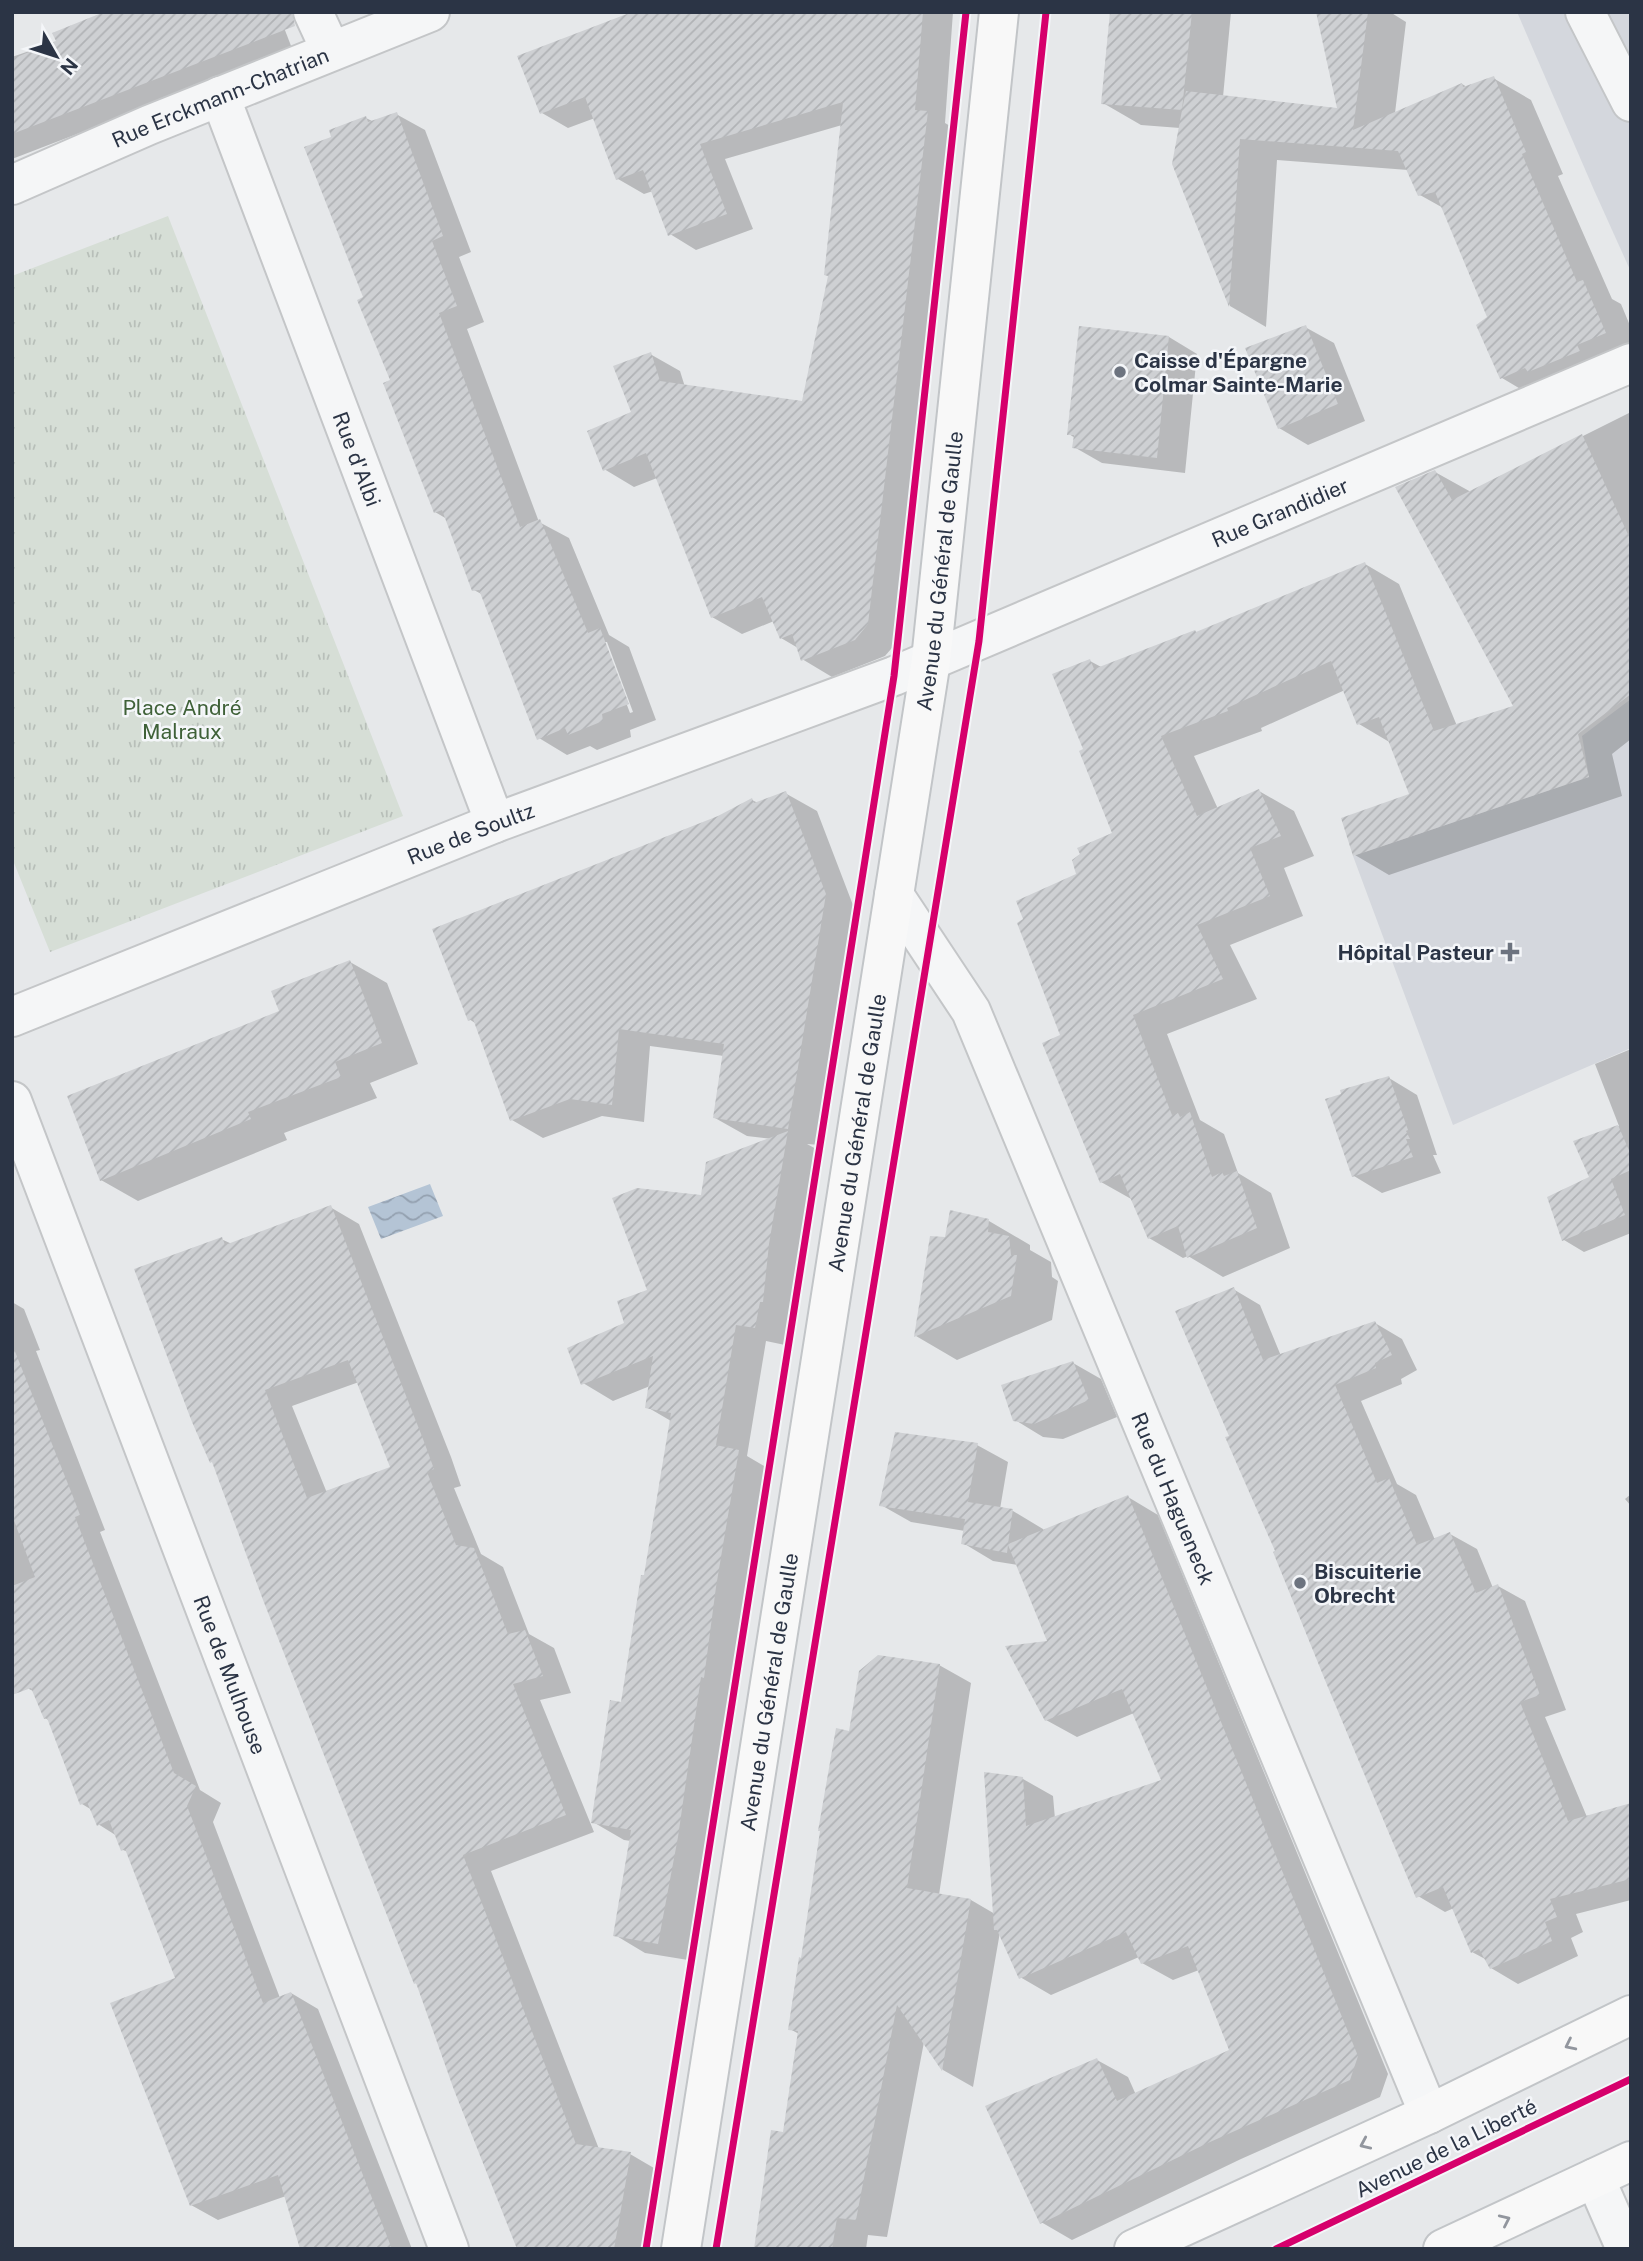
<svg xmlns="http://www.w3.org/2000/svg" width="1643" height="2261" font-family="'Public Sans',sans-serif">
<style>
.built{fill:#d4d7dd}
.park{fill:url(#park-tufts)}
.water{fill:url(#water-waves)}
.shadow{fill:#0003;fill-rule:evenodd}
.building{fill:url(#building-hatch);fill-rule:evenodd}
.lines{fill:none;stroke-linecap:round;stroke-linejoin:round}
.minor-casing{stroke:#c4c6c8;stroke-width:42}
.major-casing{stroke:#c2c5c8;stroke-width:42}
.minor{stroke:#f5f6f7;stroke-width:38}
.major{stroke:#f8f8f8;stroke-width:38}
.cycleway-casing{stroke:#f4f6f9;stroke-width:11}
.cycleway{stroke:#d6006c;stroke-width:7}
.oneway{stroke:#92969e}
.poi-dot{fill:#6c737f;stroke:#f4f6f9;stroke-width:2.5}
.labels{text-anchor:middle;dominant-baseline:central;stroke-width:5;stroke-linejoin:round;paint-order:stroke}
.street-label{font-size:21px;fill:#2b3445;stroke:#f4f6f9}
.poi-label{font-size:21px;font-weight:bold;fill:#2b3445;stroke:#f4f6f9;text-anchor:start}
.park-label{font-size:21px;fill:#3f6138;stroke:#f4f6f9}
</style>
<defs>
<pattern id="park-tufts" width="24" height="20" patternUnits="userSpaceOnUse" patternTransform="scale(1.75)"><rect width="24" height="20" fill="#d6ded6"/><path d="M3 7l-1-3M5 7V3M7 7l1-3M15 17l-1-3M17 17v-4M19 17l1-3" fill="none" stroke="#b8bfb9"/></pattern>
<pattern id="water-waves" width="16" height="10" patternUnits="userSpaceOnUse" patternTransform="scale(1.75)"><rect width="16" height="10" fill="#b4c4d5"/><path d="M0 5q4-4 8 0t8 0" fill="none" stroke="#93a0af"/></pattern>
<pattern id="building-hatch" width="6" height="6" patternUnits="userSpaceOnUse" patternTransform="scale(1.75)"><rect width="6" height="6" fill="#ced0d3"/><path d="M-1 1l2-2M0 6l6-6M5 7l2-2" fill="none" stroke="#b1b3b6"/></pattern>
</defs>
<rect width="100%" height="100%" fill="#e6e8ea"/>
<g class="built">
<polygon points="1517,12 1631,12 1631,272 1594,190"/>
<polygon points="1631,699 1631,1048 1453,1125 1353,856 1589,777 1582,736"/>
</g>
<polygon class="park" points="168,216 403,816 50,952 12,858 12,276"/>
<polygon class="water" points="430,1184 443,1216 381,1239 368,1207"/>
<g class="shadow">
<polygon points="278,12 293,51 12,159 12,57 58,41"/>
<polygon points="842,12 953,12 945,123 957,130 897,642 885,656 832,677 802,659 798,648 781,638 774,621 742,634 712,617 657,478 634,487 604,469 634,413 650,354 680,371 685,387 803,403 830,277 842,125 725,159 753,229 696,250 670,234 653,191 644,194 618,179 595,118 568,128 542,113 520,57"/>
<polygon points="1111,12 1231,12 1223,97 1340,110 1318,12 1390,12 1406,22 1395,113 1462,84 1467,87 1493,78 1531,100 1563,174 1558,176 1612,299 1621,304 1631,328 1631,360 1539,400 1502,378 1490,317 1445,209 1420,195 1408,170 1277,160 1266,327 1230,306 1173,163 1180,128 1141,125 1103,103"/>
<path d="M396,114L425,130L471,252L459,257L484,322L467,329L539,522L569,538L609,635L629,647L656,720L630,730L631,737L597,750L590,746L567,755L539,738L483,595L474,590L447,519L435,512L365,297L333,138L366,118L374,122ZM603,642H607L633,712L630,713Z"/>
<polygon points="1305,327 1334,343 1365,421 1308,445 1279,428"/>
<polygon points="1081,328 1169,337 1197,354 1185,473 1102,463 1074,447 1075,438 1069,434"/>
<polygon points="1631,412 1631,739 1612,754 1622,796 1389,875 1355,855 1412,795 1391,743 1359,724 1345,690 1261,728 1262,731 1194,756 1218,809 1259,791 1294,811 1314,856 1284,868 1303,916 1230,945 1257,999 1167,1034 1200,1120 1224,1134 1238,1173 1271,1193 1290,1248 1223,1277 1188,1256 1183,1258 1149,1238 1133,1200 1101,1182 1062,1036 1078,875 1114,833 1085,749 1090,661 1103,668 1197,633 1365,564 1399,584 1457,726 1516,707 1435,472 1471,492"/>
<polygon points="785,793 817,811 856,913 820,1145 807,1144 818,1150 799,1263 794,1318 791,1318 785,1345 766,1341 747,1456 769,1469 688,1960 645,1953 615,1935 631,1841 624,1840 593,1822 623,1704 671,1421 647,1407 650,1386 613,1401 583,1383 649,1291 702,1197 772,1139 747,1136 715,1118 724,1056 650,1046 644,1122 602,1116 543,1138 512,1120 475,1023 469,1019 718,818 752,800 758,803"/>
<polygon points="350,962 387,983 418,1064 370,1083 377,1098 284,1133 287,1140 138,1201 101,1180 281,1012"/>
<polygon points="1631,1049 1631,1233 1584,1252 1564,1240 1591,1178 1575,1142 1619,1126 1595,1064"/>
<polygon points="1389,1078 1417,1095 1437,1155 1433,1155 1441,1173 1382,1193 1354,1176"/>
<path d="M330,1207L359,1224L451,1457L461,1486L454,1488L481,1554L503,1567L529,1634L554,1648L571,1693L540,1700L594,1832L491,1871L599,2149L630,2154L659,2171L645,2249H519L418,1984L415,1983L221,1239L232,1244ZM359,1382L392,1468L327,1493L292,1406Z"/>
<polygon points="989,1221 1030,1245 1030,1250 1051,1262 1052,1277 1058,1281 1052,1320 957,1360 916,1336 947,1239"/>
<polygon points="1233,1289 1260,1305 1281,1356 1375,1323 1402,1339 1417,1370 1401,1379 1402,1384 1361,1401 1397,1484 1416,1495 1435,1540 1450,1534 1477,1549 1493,1588 1498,1586 1525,1601 1566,1710 1545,1717 1587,1817 1631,1805 1631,1900 1576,1914 1583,1932 1571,1938 1578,1956 1518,1984 1491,1968 1487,1960 1472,1952 1454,1908 1445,1912 1418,1896 1231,1437"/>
<polygon points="12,1302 24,1309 40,1350 36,1351 105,1530 100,1532 200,1790 221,1803 213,1822 280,1998 291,1993 318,2009 412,2249 302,2249 286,2196 218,2220 191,2205 178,1979 128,1852 123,1850 117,1836 98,1824 92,1810 82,1804 50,1721 45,1718 35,1692 29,1689 12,1643"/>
<polygon points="1073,1363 1101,1379 1117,1417 1063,1439 1043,1437 1015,1420"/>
<polygon points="977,1445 1008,1462 1000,1509 1013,1511 1043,1529 1043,1531 1128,1497 1158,1515 1388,2074 1380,2097 1241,2159 1072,2240 1041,2222 1097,2060 1128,2077 1136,2095 1232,2051 1199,1970 1173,1980 1142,1963 1139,1957 1051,1995 1020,1977 1000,1932 973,2087 943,2070 924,2042 887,2237 868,2235 866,2249 756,2249 784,2134 799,2034 790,2029 851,1733 939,1665 971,1683 939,1895 971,1900 995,1914 1023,1779 1053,1796 1055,1819 1163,1781 1134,1713 1077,1737 1046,1720 1049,1643 1018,1565 993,1561 963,1543 965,1531 911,1522 881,1505"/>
<polygon points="1631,1494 1631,1506 1625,1499"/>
</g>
<g class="building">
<polygon points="104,12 292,12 295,26 12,134 12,59 56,41 52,33"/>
<polygon points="632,12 923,12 915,110 928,111 868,624 855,640 801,661 792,634 780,639 762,597 711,618 646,453 603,471 587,431 631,412 613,366 651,352 660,381 802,401 828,276 824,275 843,102 700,144 727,214 668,236 643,170 616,180 585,97 540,114 517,56"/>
<polygon points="1110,12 1192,12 1182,110 1186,91 1337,108 1316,12 1368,12 1353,130 1462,83 1463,87 1494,76 1526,152 1522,154 1577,282 1583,280 1606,333 1577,345 1580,351 1528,372 1525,368 1500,379 1476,325 1487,317 1435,192 1418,196 1398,151 1240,139 1229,307 1172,164 1182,110 1101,104"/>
<polygon points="397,112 443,236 432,241 457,306 439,313 520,527 540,519 588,633 600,628 629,704 602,714 603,721 568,735 565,728 537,740 479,590 472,591 442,510 434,513 383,383 390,380 357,300 363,297 304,147 331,137 329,130 366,116 368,122"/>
<polygon points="1306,325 1338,404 1278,429 1245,348"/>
<polygon points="1079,326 1169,336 1157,458 1072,448 1074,435 1067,435"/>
<polygon points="1582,434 1631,541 1631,694 1578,734 1589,777 1353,856 1341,818 1409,794 1379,717 1357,725 1331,661 1227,708 1228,711 1161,736 1197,816 1259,789 1281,836 1250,848 1270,896 1197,925 1223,979 1133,1015 1172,1115 1178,1113 1180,1117 1190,1112 1212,1177 1222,1172 1224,1176 1237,1171 1257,1228 1187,1258 1178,1226 1148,1239 1120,1174 1100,1183 1042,1043 1060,1035 1017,923 1023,919 1016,901 1076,874 1072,860 1080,854 1077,848 1112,833 1079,751 1083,749 1052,674 1090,659 1094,669 1195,630 1196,632 1365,562 1434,731 1513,706 1395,487 1435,470 1452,500"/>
<polygon points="786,791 826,894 788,1129 713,1118 724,1044 619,1029 612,1105 570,1099 510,1121 473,1019 468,1021 432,929 718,816 752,798 754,803"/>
<polygon points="350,960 382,1043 335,1062 341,1077 248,1112 251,1119 100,1181 67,1096 279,1011 271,991"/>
<polygon points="1389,1076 1408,1130 1406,1131 1410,1139 1406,1139 1413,1157 1352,1177 1325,1099 1341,1094 1340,1090"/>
<polygon points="1618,1125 1631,1155 1631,1170 1611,1179 1625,1215 1562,1241 1547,1197 1589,1177 1573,1141"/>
<polygon points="788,1131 769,1244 763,1302 760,1302 755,1328 736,1325 716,1445 739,1450 716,1587 704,1678 701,1677 678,1837 658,1944 613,1936 631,1830 591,1823 610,1700 621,1702 641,1575 644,1575 671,1413 645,1408 653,1356 581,1385 567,1348 624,1323 617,1301 647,1290 612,1198 637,1188 701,1195 706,1162"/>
<path d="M331,1205L423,1439L434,1469L427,1472L456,1545L474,1548L508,1634L525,1630L543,1676L513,1684L566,1815L463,1855L576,2144L631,2152L614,2249H517L454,2090L416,1983L414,1984L263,1600L212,1462L210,1463L192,1422L134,1269L222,1237L225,1245ZM348,1360L390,1467L307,1498L265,1390Z"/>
<polygon points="950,1210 989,1219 988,1232 1009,1236 1011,1255 1017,1255 1011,1296 914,1337 930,1236 945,1237"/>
<polygon points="1234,1287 1263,1360 1375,1321 1392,1355 1375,1363 1376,1368 1335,1385 1377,1483 1389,1478 1417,1545 1450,1532 1476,1593 1498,1584 1540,1695 1520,1702 1568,1821 1631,1803 1631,1879 1550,1899 1557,1917 1545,1922 1552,1941 1490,1969 1479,1949 1471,1953 1443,1887 1416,1898 1327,1685 1273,1552 1275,1551 1225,1437 1229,1436 1175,1311"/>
<polygon points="12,1349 14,1349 72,1494 80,1515 75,1517 174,1773 196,1786 187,1806 263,2003 291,1992 392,2249 300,2249 278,2175 190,2206 110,2003 175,1978 125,1849 121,1851 109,1820 97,1826 87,1802 80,1805 47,1718 44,1719 31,1688 12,1695 12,1586 35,1577 12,1515"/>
<polygon points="1073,1361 1089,1400 1034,1424 1013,1421 1001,1385"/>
<polygon points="895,1432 978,1443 968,1502 1013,1509 1008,1544 1128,1495 1358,2056 1350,2080 1210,2142 1040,2224 985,2106 1097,2058 1117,2101 1229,2050 1188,1946 1141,1964 1126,1932 1019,1979 997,1930 994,1930 984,1772 1023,1777 1026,1826 1161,1780 1122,1689 1045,1721 1005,1646 1047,1641 1008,1545 1007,1553 961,1544 965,1519 879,1506"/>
<polygon points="878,1655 940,1664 907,1888 971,1899 942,2071 897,2005 856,2220 837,2218 832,2249 754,2249 771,2130 783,2132 798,2031 788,2030 799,1957 801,1958 820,1831 818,1831 836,1728 849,1731 859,1671"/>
</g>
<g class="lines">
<defs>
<g id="minor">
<polyline points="313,12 331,51"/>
<polyline points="1585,12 1631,102"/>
<path id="s1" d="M220,96L495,823"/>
<path id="s2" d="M12,185L149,125L430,12"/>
<path id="s3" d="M894,895L971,1011L1429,2114"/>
<path id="s4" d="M12,1017L495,823L894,676L1631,363"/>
<path id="s5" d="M12,1101L449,2249"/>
<polyline points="1595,2178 1626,2249"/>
</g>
<g id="major">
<path id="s6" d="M681,2249L931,660L999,12"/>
<polyline points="1134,2249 1429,2114 1631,2015"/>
<polyline points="1443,2249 1631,2161"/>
</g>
</defs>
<use href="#minor" class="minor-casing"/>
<use href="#major" class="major-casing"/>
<use href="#minor" class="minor"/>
<use href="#major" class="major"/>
<defs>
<g id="cycleway">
<polyline points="646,2249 894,676 966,12"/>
<polyline points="716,2249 979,641 1046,12"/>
<polyline points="1276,2249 1631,2079"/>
</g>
</defs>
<use href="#cycleway" class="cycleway-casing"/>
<use href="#cycleway" class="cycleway"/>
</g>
<defs><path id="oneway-chevron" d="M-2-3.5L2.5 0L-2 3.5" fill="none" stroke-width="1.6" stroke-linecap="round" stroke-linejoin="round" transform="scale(1.75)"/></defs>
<g class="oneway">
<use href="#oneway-chevron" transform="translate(1570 2045) rotate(154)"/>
<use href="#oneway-chevron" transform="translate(1365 2144) rotate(156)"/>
<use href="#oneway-chevron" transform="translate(1505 2220) rotate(-25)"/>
</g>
<g class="poi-dot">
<circle cx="1120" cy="372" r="7"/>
<path d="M1506.5 941.5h7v7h7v7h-7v7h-7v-7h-7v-7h7z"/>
<circle cx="1300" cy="1583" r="7"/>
</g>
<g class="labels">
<g class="street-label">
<text stroke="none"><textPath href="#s2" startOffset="226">Rue Erckmann-Chatrian</textPath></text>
<text stroke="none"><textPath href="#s1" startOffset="388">Rue d'Albi</textPath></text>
<text stroke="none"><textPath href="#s4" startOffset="1365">Rue Grandidier</textPath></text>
<text stroke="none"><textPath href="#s6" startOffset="1698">Avenue du Général de Gaulle</textPath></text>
<text stroke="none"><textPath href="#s4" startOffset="494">Rue de Soultz</textPath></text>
<text stroke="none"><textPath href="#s6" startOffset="1130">Avenue du Général de Gaulle</textPath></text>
<text stroke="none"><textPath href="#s3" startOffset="667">Rue du Hagueneck</textPath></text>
<text stroke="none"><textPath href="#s5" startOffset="614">Rue de Mulhouse</textPath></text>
<text stroke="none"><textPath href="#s6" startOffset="564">Avenue du Général de Gaulle</textPath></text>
<text transform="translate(1446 2148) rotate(-26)">Avenue de la Liberté</text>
</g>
<g class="poi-label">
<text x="1134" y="360">Caisse d'Épargne<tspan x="1134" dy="24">Colmar Sainte-Marie</tspan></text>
<text x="1494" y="952" text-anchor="end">Hôpital Pasteur</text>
<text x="1314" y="1571">Biscuiterie<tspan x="1314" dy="24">Obrecht</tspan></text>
</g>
<g class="park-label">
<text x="182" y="707">Place André<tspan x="182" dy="24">Malraux</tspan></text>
</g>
</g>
<rect width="1643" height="2261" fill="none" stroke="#2b3445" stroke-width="28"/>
<g transform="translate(56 56) rotate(129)" stroke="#f4f6f9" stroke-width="5" paint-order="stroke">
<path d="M0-5L12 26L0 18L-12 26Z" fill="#2b3445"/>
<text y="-10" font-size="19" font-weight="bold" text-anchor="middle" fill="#2b3445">N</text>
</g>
</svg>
